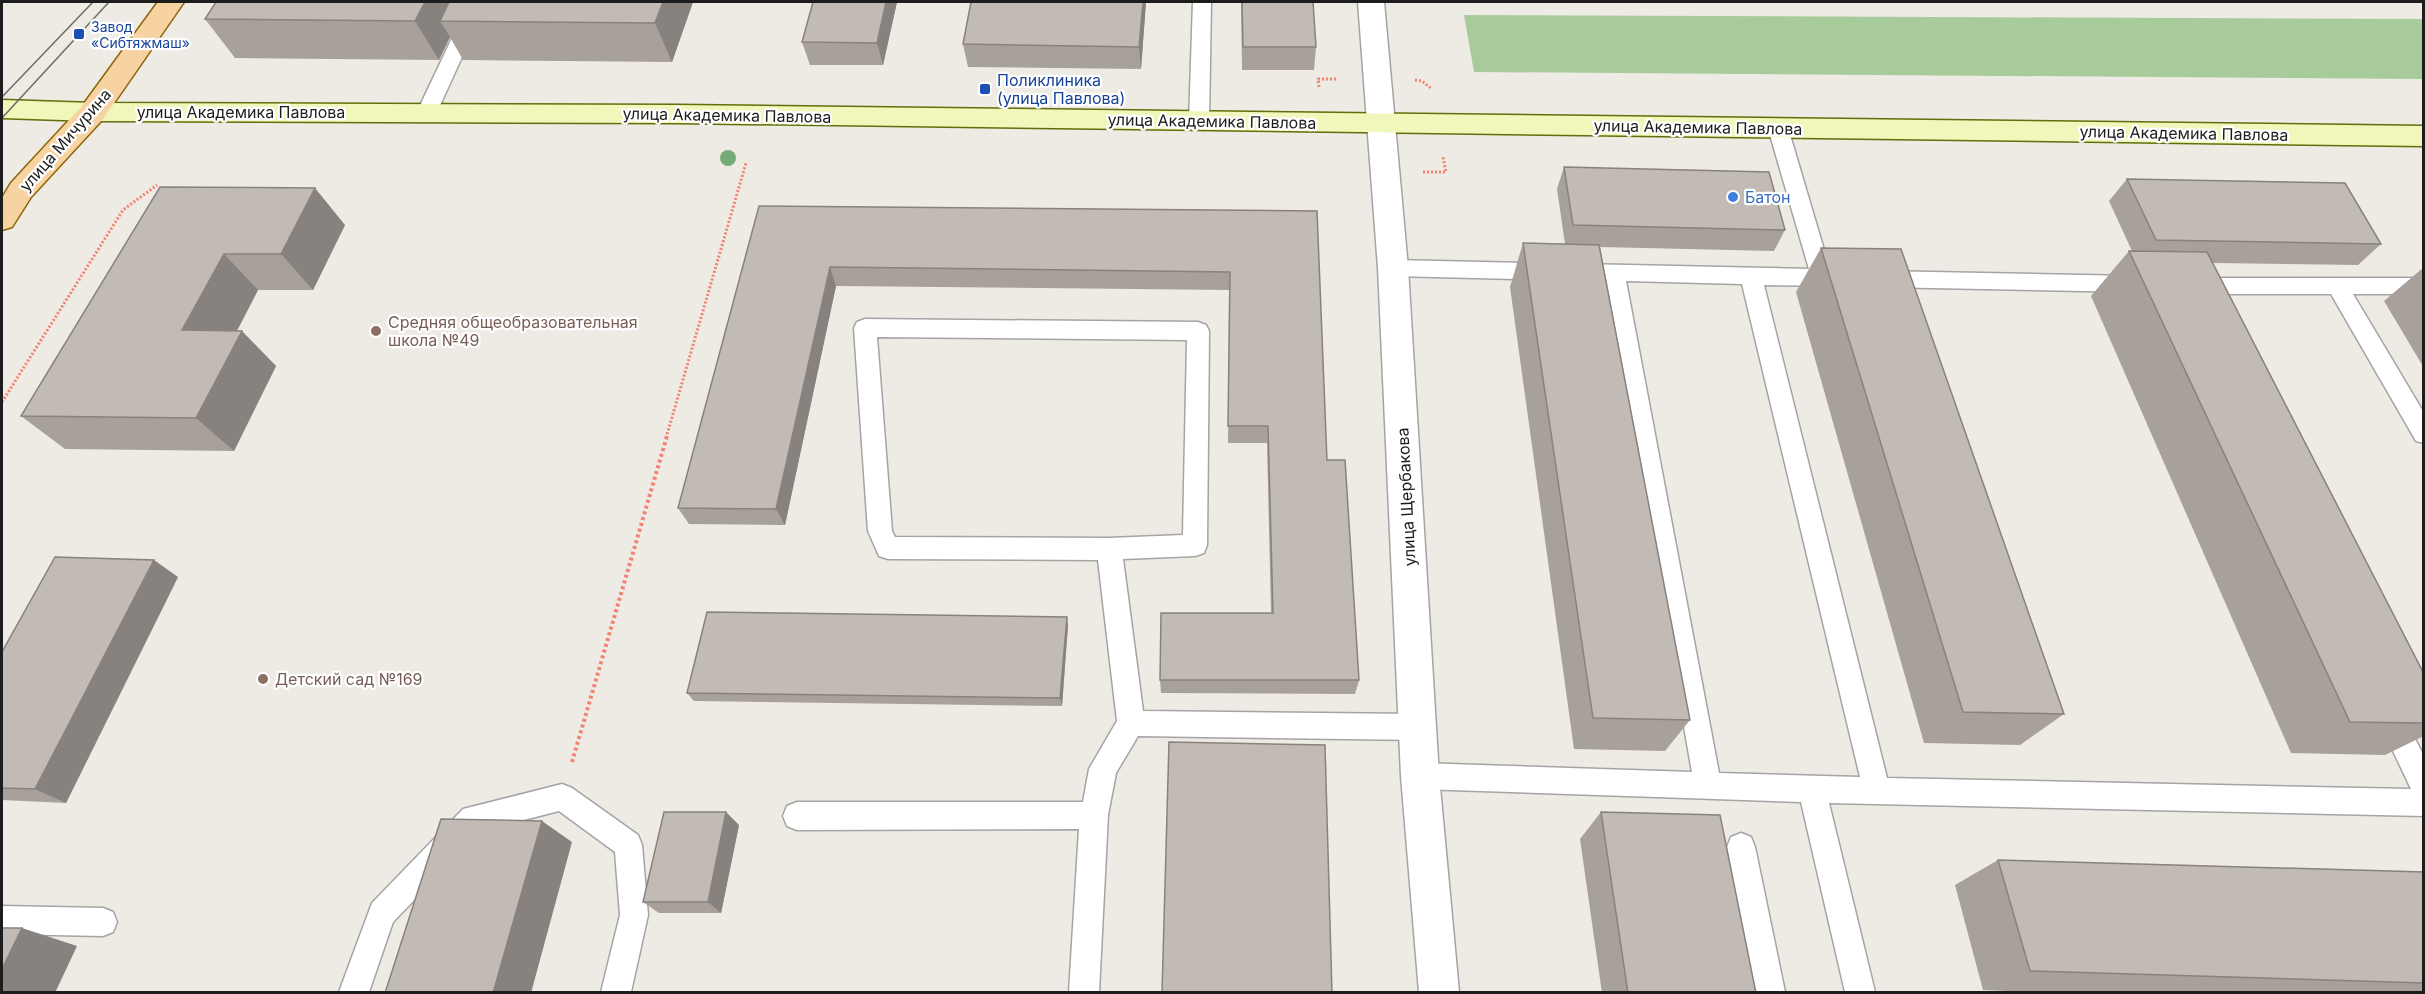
<svg xmlns="http://www.w3.org/2000/svg" width="2425" height="994" font-family="Inter,sans-serif">
<style>
.forest{fill:#a8cb9b}
.lines{fill:none;stroke-linecap:round;stroke-linejoin:round}
.service-casing{stroke:#a4a4a4;stroke-width:3}
.minor-casing{stroke:#a4a4a4;stroke-width:3}
.secondary-casing{stroke:#616e0b;stroke-width:3}
.primary-casing{stroke:#8e6508;stroke-width:3}
.path-far1{stroke:#f28271;stroke-width:3;stroke-dasharray:2 2;stroke-linecap:butt}
.path{stroke:#f28271;stroke-width:4;stroke-dasharray:3 3;stroke-linecap:butt}
.service{fill:#fff;fill-rule:evenodd}
.minor{fill:#fff;fill-rule:evenodd}
.secondary{fill:#f1f6ba;fill-rule:evenodd}
.primary{fill:#f6d3a0;fill-rule:evenodd}
.tram{stroke:#6b6b6b;stroke-width:1.5}
.tree{fill:#75aa76}
.wall{fill:#a7a09b}
.shaded-wall{fill:#88827e}
.building{fill:#c2bab4;stroke:#88827e;stroke-width:1.5}
.transit-dot{fill:#1a4fb4;stroke:#fff;stroke-width:2}
.shop-dot{fill:#3f7fe0;stroke:#fff;stroke-width:2}
.education-dot{fill:#8d6e63;stroke:#fff;stroke-width:2}
.labels{text-anchor:middle;dominant-baseline:central;stroke-width:4.5;stroke-linejoin:round;paint-order:stroke}
.far-transit-label{font-size:14px;fill:#164399;stroke:#fff;text-anchor:start}
.transit-label{font-size:16px;fill:#164399;stroke:#fff;text-anchor:start}
.street-label{font-size:16px;fill:#1d1d1d;stroke:#fff}
.shop-label{font-size:16px;fill:#366cbe;stroke:#fff;text-anchor:start}
.education-label{font-size:16px;fill:#785e54;stroke:#fff;text-anchor:start}
</style>
<rect width="100%" height="100%" fill="#eeebe4"/>
<polygon class="forest" points="1464,15 2423,19 2423,79 1474,72"/>
<g class="lines">
<defs>
<g id="service">
<polygon points="469,2 487,2 437,112 434,117 427,119 420,117 417,112"/>
<polygon points="1193,2 1211,2 1209,121 1206,126 1199,128 1192,126 1189,121"/>
<path d="M1778,121L1785,123L1788,128L1830,270L1844,272L1847,278L1844,284L1836,286L1764,285L1887,778L2411,789L2376,715L2380,706L2389,703L2398,706L2424,756V816L1829,803L1875,992H1845L1801,802L1420,789L1410,785L1406,776L1410,767L1420,763L1692,772L1605,281L1393,276L1385,274L1382,268L1385,262L1393,260L1809,269L1768,128L1771,123ZM1626,281L1742,284L1860,777L1719,773Z"/>
<polygon points="1880,271 2133,276 2141,278 2144,284 2141,290 2133,292 1880,287 1872,285 1869,279 1872,273"/>
<polygon points="2192,278 2424,278 2424,294 2353,294 2424,413 2424,443 2416,441 2331,294 2192,294 2184,292 2181,286 2184,280"/>
<path d="M865,319L1198,322L1206,325L1209,331L1207,545L1204,553L1195,556L1123,559L1143,711L1418,714L1427,718L1431,727L1427,736L1418,740L1138,736L1116,773L1108,815L1099,992H1069L1079,829L797,830L787,826L783,816L787,806L797,802H1083L1089,769L1117,721L1098,560L888,559L879,556L868,531L854,328L857,322ZM877,337L1187,340L1183,535L1109,538L895,537L892,531Z"/>
<polygon points="562,784 572,788 638,835 642,845 648,915 631,992 601,992 620,915 615,852 559,811 481,831 393,922 369,992 339,992 372,903 463,809"/>
<polygon points="1741,833 1751,837 1755,847 1785,992 1755,992 1727,847 1731,837"/>
<polygon points="2,906 103,908 113,912 117,922 113,932 103,936 2,934"/>
</g>
<polygon id="minor" points="1358,2 1384,2 1408,268 1439,776 1459,992 1419,992 1401,776 1378,268"/>
<polygon id="secondary" points="2,100 93,103 677,105 2424,126 2424,146 677,123 93,121 2,118"/>
<polygon id="primary" points="158,2 184,2 103,119 31,197 12,227 2,230 2,198 11,183 83,105"/>
</defs>
<use href="#service" class="service-casing"/>
<use href="#minor" class="minor-casing"/>
<use href="#secondary" class="secondary-casing"/>
<use href="#primary" class="primary-casing"/>
<g class="path-far1">
<polyline points="1415,80 1422,81 1432,89"/>
<polyline points="1319,87 1318,79 1338,79"/>
<polyline points="1423,172 1446,172 1443,157"/>
<polyline points="2,402 123,210 157,185"/>
<polyline points="666,438 746,163"/>
</g>
<polyline class="path" points="572,762 667,436"/>
<use href="#service" class="service"/>
<use href="#minor" class="minor"/>
<use href="#secondary" class="secondary"/>
<use href="#primary" class="primary"/>
<g class="tram">
<polyline points="2,97 93,2"/>
<polyline points="2,118 109,2"/>
</g>
</g>
<circle class="tree" cx="728" cy="158" r="8"/>
<g class="wall">
<polygon points="693,2 672,62 463,60 450,37 439,60 235,58 205,19"/>
<polygon points="897,2 883,65 810,65 802,42"/>
<polygon points="971,2 1146,2 1141,69 968,67 963,44"/>
<polygon points="1241,2 1313,2 1316,47 1314,70 1242,70"/>
<polygon points="1564,167 1785,230 1774,251 1600,247 1690,720 1665,751 1574,749 1510,287 1523,243 1565,244 1557,189"/>
<polygon points="2127,179 2381,244 2358,265 2213,263 2424,674 2424,736 2385,755 2291,753 2091,296 2129,251 2132,251 2109,201"/>
<polygon points="160,187 345,225 313,290 258,290 237,331 276,366 234,451 65,449 21,416"/>
<polygon points="759,206 1317,211 1327,460 1359,680 1355,694 1161,693 1160,680 1271,613 1267,443 1228,443 1229,290 836,286 785,525 689,524 678,508"/>
<polygon points="1821,248 2064,714 2020,745 1924,743 1796,292"/>
<polygon points="2424,267 2424,368 2384,301"/>
<polygon points="178,577 66,803 2,800 2,652"/>
<polygon points="1068,625 1062,706 694,701 687,693"/>
<polygon points="1601,812 1756,993 1602,993 1580,839"/>
<polygon points="739,825 721,913 659,913 643,902"/>
<polygon points="1998,860 2424,872 2424,993 2052,993 1983,990 1955,885"/>
</g>
<g class="shaded-wall">
<polygon points="425,2 456,2 440,21 450,37 439,60 415,21"/>
<polygon points="663,2 693,2 672,62 655,23"/>
<polygon points="886,2 897,2 883,65 877,43"/>
<polygon points="1143,2 1146,2 1141,69 1139,47"/>
<polygon points="315,188 345,225 313,290 281,254"/>
<polygon points="224,254 258,290 219,365 182,330"/>
<polygon points="830,267 836,286 785,525 776,509"/>
<polygon points="242,331 276,366 234,451 196,418"/>
<polygon points="154,560 178,577 66,803 35,789"/>
<polygon points="1067,617 1068,625 1062,706 1060,698"/>
<polygon points="726,812 739,825 721,913 708,902"/>
<polygon points="542,821 572,842 531,993 493,993"/>
<polygon points="22,928 77,946 55,993 2,993 2,969"/>
</g>
<g class="building">
<polygon points="216,2 425,2 415,21 205,19"/>
<polygon points="449,2 663,2 655,23 440,21"/>
<polygon points="813,2 886,2 877,43 802,42"/>
<polygon points="971,2 1143,2 1139,47 963,44"/>
<polygon points="1242,2 1313,2 1316,47 1243,47"/>
<polygon points="1564,167 1769,172 1785,230 1573,225"/>
<polygon points="2127,179 2345,183 2381,244 2156,240"/>
<polygon points="160,187 315,188 281,254 224,254 182,330 242,331 196,418 21,416"/>
<polygon points="759,206 1317,211 1327,460 1345,460 1359,680 1160,680 1161,613 1273,613 1268,426 1228,426 1230,272 830,267 776,509 678,508"/>
<polygon points="1523,243 1599,245 1690,720 1593,718"/>
<polygon points="1821,248 1901,249 2064,714 1963,712"/>
<polygon points="2129,251 2207,252 2424,674 2424,723 2350,722"/>
<polygon points="55,557 154,560 35,789 2,788 2,652"/>
<polygon points="707,612 1067,617 1060,698 687,693"/>
<polygon points="1169,742 1325,745 1332,993 1162,993"/>
<polygon points="664,812 726,812 708,902 643,902"/>
<polygon points="1601,812 1720,815 1756,993 1628,993"/>
<polygon points="441,819 542,821 493,993 385,993"/>
<polygon points="1998,860 2424,872 2424,983 2030,971"/>
<polygon points="2,928 22,928 2,969"/>
</g>
<g class="transit-dot">
<rect x="73" y="28" width="12" height="12" rx="3"/>
<rect x="979" y="83" width="12" height="12" rx="3"/>
</g>
<circle class="shop-dot" cx="1733" cy="197" r="6"/>
<g class="education-dot">
<circle cx="376" cy="331" r="6"/>
<circle cx="263" cy="679" r="6"/>
</g>
<g class="labels">
<g class="far-transit-label">
<text x="91" y="26">Завод<tspan x="91" dy="16">«Сибтяжмаш»</tspan></text>
</g>
<g class="transit-label">
<text x="997" y="80">Поликлиника<tspan x="997" dy="18">(улица Павлова)</tspan></text>
</g>
<g class="street-label">
<text x="241" y="112">улица Академика Павлова</text>
<text transform="translate(727 115) rotate(1)">улица Академика Павлова</text>
<text transform="translate(1212 121) rotate(1)">улица Академика Павлова</text>
<text transform="translate(1698 127) rotate(1)">улица Академика Павлова</text>
<text transform="translate(2184 133) rotate(1)">улица Академика Павлова</text>
<text transform="translate(65 140) rotate(-49)">улица Мичурина</text>
<text transform="translate(1406 497) rotate(-93)">улица Щербакова</text>
</g>
<g class="shop-label">
<text x="1745" y="197">Батон</text>
</g>
<g class="education-label">
<text x="388" y="322">Средняя общеобразовательная<tspan x="388" dy="18">школа №49</tspan></text>
<text x="275" y="679">Детский сад №169</text>
</g>
</g>
<rect width="2425" height="994" fill="none" stroke="#1d1d1d" stroke-width="6"/>
</svg>
